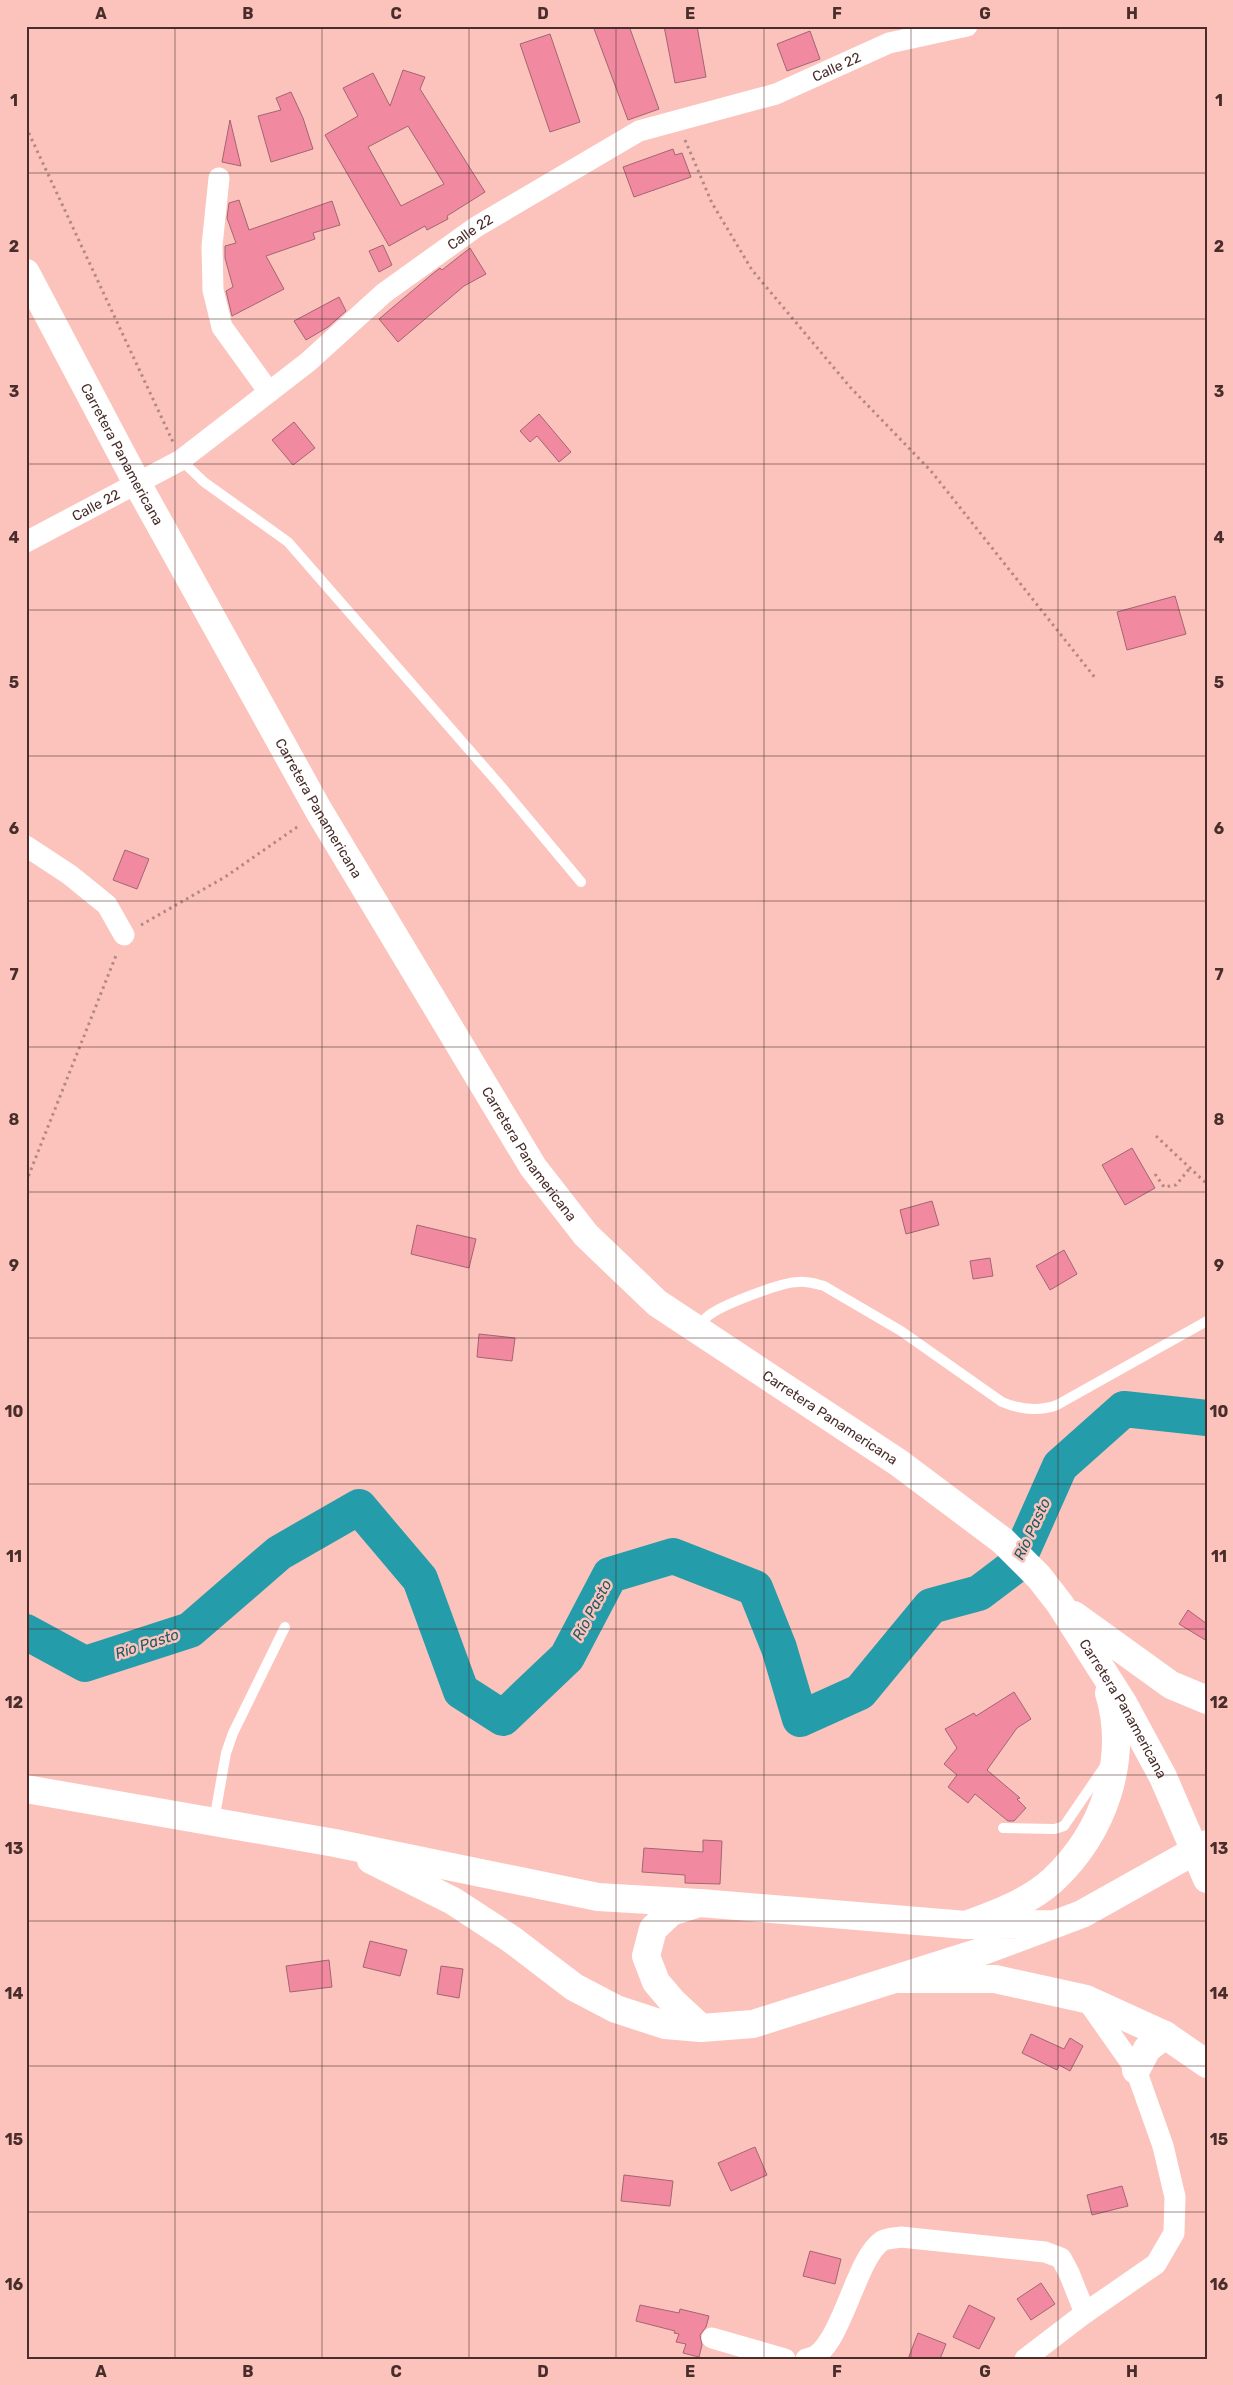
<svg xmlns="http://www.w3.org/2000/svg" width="1233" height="2385" font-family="Rubik,sans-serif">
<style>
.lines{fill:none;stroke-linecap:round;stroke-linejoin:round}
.river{stroke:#249caa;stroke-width:36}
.building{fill:#f18aa0;stroke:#a36571;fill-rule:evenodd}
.path{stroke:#b48882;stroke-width:3;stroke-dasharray:2.5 4;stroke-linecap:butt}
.lane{stroke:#fff;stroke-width:10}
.street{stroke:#fff;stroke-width:21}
.secondary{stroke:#fff;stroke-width:28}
.primary{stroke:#fff;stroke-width:28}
.highway{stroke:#fff;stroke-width:28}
.grid{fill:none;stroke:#482d2a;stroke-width:1;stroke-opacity:0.55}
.labels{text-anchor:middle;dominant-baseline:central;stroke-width:5;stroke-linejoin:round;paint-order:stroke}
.street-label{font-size:14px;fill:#482d2a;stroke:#fbc3bc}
.water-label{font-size:15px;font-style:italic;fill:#1e5b63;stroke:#fbc3bc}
.neatline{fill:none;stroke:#482d2a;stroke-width:2}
.grid-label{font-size:16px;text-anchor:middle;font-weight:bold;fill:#482d2a}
</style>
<rect width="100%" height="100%" fill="#fbc3bc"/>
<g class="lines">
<polyline class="river" points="26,1632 85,1664 190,1630 279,1553 359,1507 420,1579 461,1691 503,1718 567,1657 610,1575 673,1556 755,1588 779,1648 800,1719 860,1692 931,1606 979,1593 1016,1565 1060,1466 1124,1409 1207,1418"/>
</g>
<g class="building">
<polygon points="593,26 629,26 659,109 628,120"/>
<polygon points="664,26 697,26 706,77 675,83"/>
<polygon points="810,31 820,59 787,71 777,44"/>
<polygon points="550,34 580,122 550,132 520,44"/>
<path d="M403,70L425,77L420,89L485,192L447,216L448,219L427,230L425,226L389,246L325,135L358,116L343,88L373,73L390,106ZM408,126L444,184L401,206L368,147Z"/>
<polygon points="291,92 303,118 313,149 271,162 258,116 281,110 276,98"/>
<polygon points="230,120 241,166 222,162"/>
<polygon points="673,149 675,155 682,153 691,177 634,197 623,167"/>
<polygon points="239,200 249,230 332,201 340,225 313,233 315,239 266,256 284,289 232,316 226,291 233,287 225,258 225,246 236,243 227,218 229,203"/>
<polygon points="383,245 392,265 379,272 369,251"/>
<polygon points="470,248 486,274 464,286 398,342 379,319 431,275 440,268 442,270"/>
<polygon points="339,297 346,311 328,327 306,340 294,321"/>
<polygon points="539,414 571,452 559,462 537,436 530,442 520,431"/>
<polygon points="294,422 315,448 293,465 272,440"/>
<polygon points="1175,596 1186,634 1127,650 1117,612"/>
<polygon points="125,850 149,859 137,889 113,880"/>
<polygon points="1132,1148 1155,1188 1125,1205 1102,1165"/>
<polygon points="932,1201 939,1225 906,1234 900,1210"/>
<polygon points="417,1225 476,1239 469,1268 411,1254"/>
<polygon points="1064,1250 1077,1274 1050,1290 1036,1266"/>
<polygon points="990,1258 993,1276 973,1279 970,1261"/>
<polygon points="479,1334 515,1338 512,1361 477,1357"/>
<polygon points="1188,1610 1207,1624 1207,1641 1179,1624"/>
<polygon points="1014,1692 1031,1719 1017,1728 987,1770 1020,1798 1017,1799 1026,1808 1014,1821 1008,1821 975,1794 968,1803 948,1787 957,1775 944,1764 957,1748 945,1729 974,1713 976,1716"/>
<polygon points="703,1840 722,1841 720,1884 685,1883 685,1875 642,1872 644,1848 703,1852"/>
<polygon points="370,1941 407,1950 400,1976 363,1967"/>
<polygon points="329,1960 332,1987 290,1992 286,1966"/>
<polygon points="441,1966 463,1969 459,1998 437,1994"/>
<polygon points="1031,2034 1064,2049 1070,2038 1083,2046 1070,2071 1059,2065 1057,2070 1022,2053"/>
<polygon points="755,2147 767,2175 731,2191 718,2163"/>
<polygon points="624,2175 673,2181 670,2206 621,2201"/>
<polygon points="1122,2186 1128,2206 1092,2215 1087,2195"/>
<polygon points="810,2251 841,2259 835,2284 803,2276"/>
<polygon points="1041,2283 1055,2304 1031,2320 1017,2299"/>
<polygon points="640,2305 679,2313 680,2309 709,2316 706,2327 700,2335 702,2345 699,2357 683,2353 686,2344 676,2342 679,2334 674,2333 675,2331 636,2321"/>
<polygon points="969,2305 995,2318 979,2349 953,2337"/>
<polygon points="918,2333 946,2344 940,2359 908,2359"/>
</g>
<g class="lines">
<g class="path">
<polyline points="26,127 173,442"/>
<polyline points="685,140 712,203 752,270 850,387 931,471 1096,679"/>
<polyline points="141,925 225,877 300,825"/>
<polyline points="1156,1136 1207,1184"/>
<polyline points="1155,1174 1164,1187 1176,1185 1190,1168"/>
<polyline points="26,1182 117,953"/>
</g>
<g class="lane">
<polyline points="181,460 204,482 288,542 499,784 581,882"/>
<path d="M698,1330C701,1326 703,1320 707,1317C718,1306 782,1282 798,1282C807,1281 816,1284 824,1286L901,1331L1002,1402C1021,1410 1038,1412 1057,1405L1207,1321"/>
<polyline points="214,1821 226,1753 233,1733 285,1627"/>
<polyline points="1003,1828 1055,1829 1064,1826 1105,1766"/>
</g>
<g class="street">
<polyline points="219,178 212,246 213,290 222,327 269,392"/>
<path id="s1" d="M26,542L181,460L308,362L384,293L476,227L639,131L776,94L889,43L967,26"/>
<polyline points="26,846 70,875 107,905 124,935"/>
<polyline points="712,2338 785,2359"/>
<path d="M806,2359C840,2357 854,2259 882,2241C887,2238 896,2238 901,2237L1045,2252L1061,2258L1069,2273L1085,2313"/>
<polyline points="1025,2359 1085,2313 1156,2264 1174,2233 1175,2197 1163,2146 1136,2070 1086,1999"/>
</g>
<g class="secondary">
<polyline points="26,1789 335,1843 598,1897 699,1903"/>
<polyline points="371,1860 453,1901 511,1939 574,1987 616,2009 665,2025 701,2028"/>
</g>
<polyline class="primary" points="1055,1924 966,1925 700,1903 671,1912 653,1929 646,1956 656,1982 673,2002 701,2028 753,2024 986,1950 1082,1914 1207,1844"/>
<g class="highway">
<path id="s2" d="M26,273L138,485L319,811L533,1167L586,1235L657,1303L899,1463L1003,1541L1039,1577L1060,1604L1123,1703L1163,1777L1207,1879"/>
<polyline points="1074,1615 1171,1685 1207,1700"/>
<path d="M966,1925C996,1914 1029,1902 1053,1880C1104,1832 1129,1760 1109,1693"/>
<polyline points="901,1979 995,1979 1086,1999 1165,2035 1207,2064"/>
<polyline points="1136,2070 1147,2049 1165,2035"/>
</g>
</g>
<path class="grid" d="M175,26V2359M322,26V2359M469,26V2359M616,26V2359M764,26V2359M911,26V2359M1058,26V2359M26,173H1207M26,319H1207M26,464H1207M26,610H1207M26,756H1207M26,901H1207M26,1047H1207M26,1192H1207M26,1338H1207M26,1484H1207M26,1629H1207M26,1775H1207M26,1921H1207M26,2066H1207M26,2212H1207"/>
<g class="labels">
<g class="street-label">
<text stroke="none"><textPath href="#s1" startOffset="949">Calle 22</textPath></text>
<text stroke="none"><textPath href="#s1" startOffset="544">Calle 22</textPath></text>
<text stroke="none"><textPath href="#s2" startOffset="205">Carretera Panamericana</textPath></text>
<text stroke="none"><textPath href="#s1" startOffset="79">Calle 22</textPath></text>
<text stroke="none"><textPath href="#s2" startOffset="610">Carretera Panamericana</textPath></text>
<text stroke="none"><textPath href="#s2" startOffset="1015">Carretera Panamericana</textPath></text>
<text stroke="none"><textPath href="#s2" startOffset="1420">Carretera Panamericana</textPath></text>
<text stroke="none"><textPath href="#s2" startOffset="1840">Carretera Panamericana</textPath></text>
</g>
<g class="water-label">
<text transform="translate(1032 1529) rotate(-65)">Río Pasto</text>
<text transform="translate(592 1610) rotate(-62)">Río Pasto</text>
<text transform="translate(147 1644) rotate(-18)">Río Pasto</text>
</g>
</g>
<rect width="1233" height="2385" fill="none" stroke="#fbc3bc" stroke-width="55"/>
<rect x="28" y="28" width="1178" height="2330" class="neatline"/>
<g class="grid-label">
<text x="101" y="19">A</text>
<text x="248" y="19">B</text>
<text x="396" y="19">C</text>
<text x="543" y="19">D</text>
<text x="690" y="19">E</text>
<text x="837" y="19">F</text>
<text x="985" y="19">G</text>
<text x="1132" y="19">H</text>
<text x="14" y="106">1</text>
<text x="1219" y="106">1</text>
<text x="14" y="252">2</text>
<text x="1219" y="252">2</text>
<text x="14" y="397">3</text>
<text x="1219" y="397">3</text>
<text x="14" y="543">4</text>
<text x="1219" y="543">4</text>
<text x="14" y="688">5</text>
<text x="1219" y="688">5</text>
<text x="14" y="834">6</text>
<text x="1219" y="834">6</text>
<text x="14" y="980">7</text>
<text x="1219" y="980">7</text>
<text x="14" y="1125">8</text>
<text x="1219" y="1125">8</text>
<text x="14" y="1271">9</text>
<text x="1219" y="1271">9</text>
<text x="14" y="1417">10</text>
<text x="1219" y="1417">10</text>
<text x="14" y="1562">11</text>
<text x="1219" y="1562">11</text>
<text x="14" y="1708">12</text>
<text x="1219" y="1708">12</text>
<text x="14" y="1854">13</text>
<text x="1219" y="1854">13</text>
<text x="14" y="1999">14</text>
<text x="1219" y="1999">14</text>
<text x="14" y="2145">15</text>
<text x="1219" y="2145">15</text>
<text x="14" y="2290">16</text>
<text x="1219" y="2290">16</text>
<text x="101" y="2377">A</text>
<text x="248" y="2377">B</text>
<text x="396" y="2377">C</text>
<text x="543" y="2377">D</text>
<text x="690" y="2377">E</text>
<text x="837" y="2377">F</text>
<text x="985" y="2377">G</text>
<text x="1132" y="2377">H</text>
</g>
</svg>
